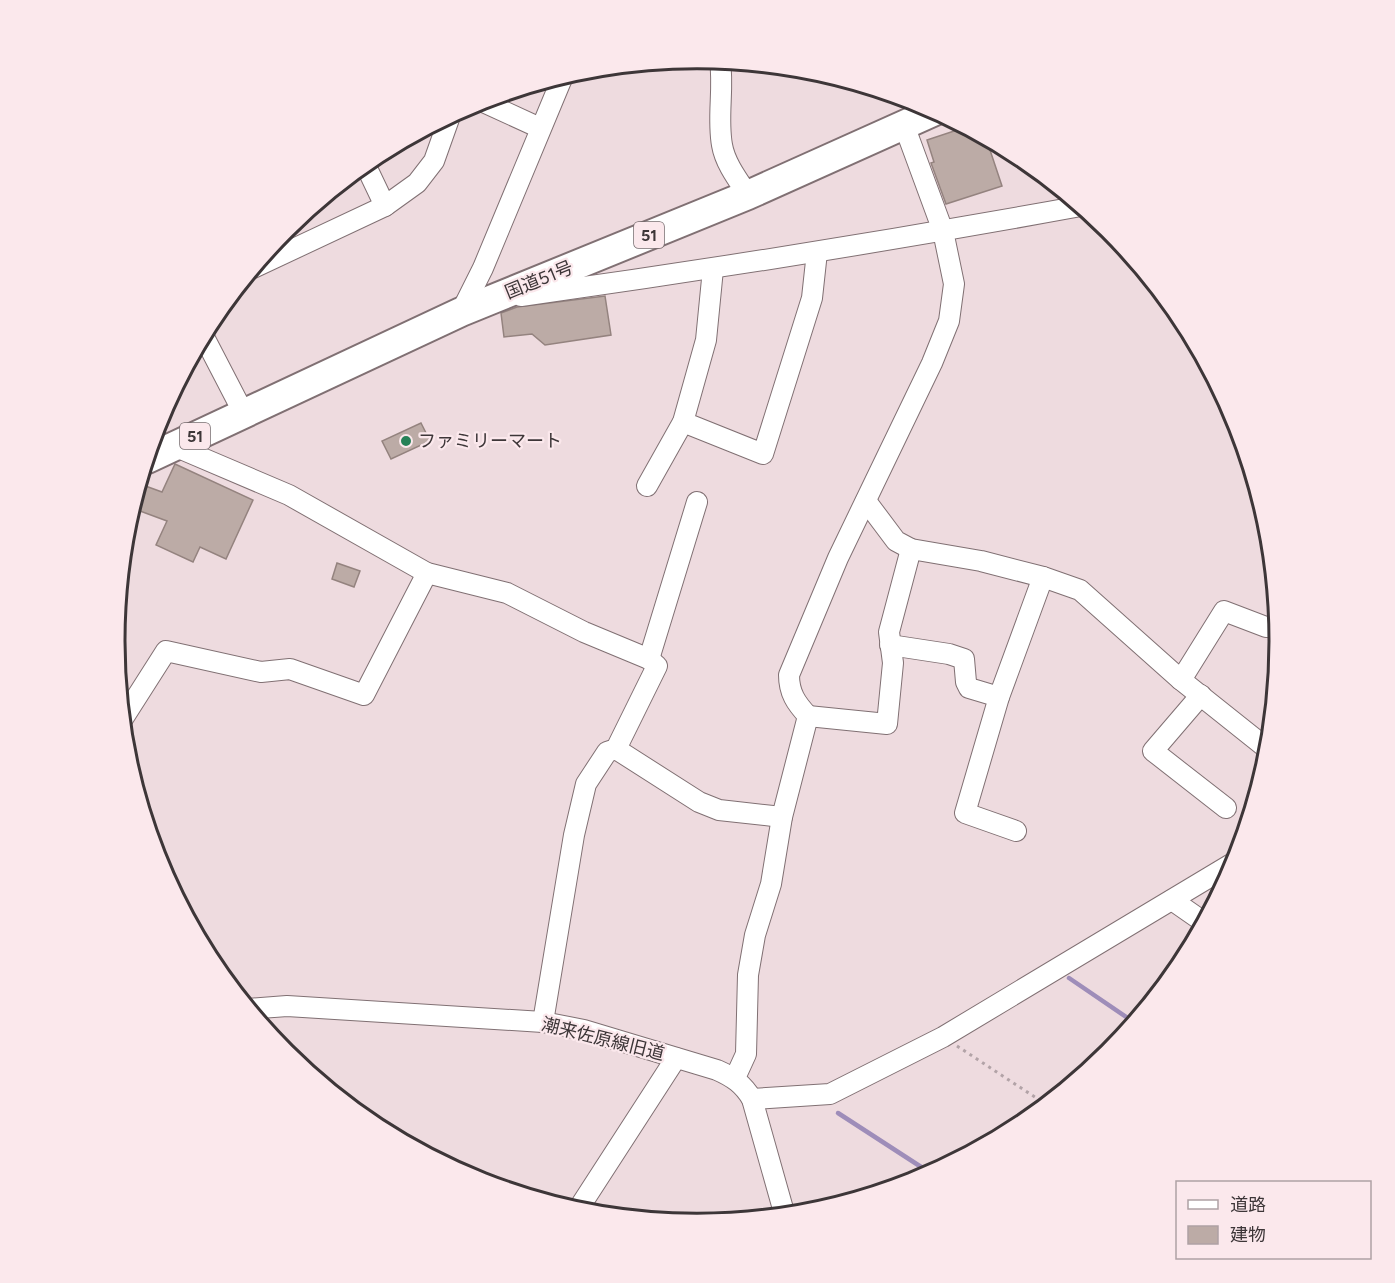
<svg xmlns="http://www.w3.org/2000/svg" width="1395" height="1283" font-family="Figtree,'Noto Sans JP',sans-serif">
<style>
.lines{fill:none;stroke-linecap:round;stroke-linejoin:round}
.stream{stroke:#9e8db9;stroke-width:4.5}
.building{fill:#bcaba6;stroke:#94837f;stroke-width:1.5}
.minor-casing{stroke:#807073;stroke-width:22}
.highway-casing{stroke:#807073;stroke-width:32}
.path{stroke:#b2a3a7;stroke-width:3;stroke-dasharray:3 4.5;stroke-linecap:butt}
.minor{stroke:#fff;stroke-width:20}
.highway{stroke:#fff;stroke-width:28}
.poi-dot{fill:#268157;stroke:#fbe8ec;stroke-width:2}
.labels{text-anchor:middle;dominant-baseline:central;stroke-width:4.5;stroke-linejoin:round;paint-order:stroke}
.shield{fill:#fbe8ec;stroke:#766b6e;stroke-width:1.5}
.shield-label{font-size:16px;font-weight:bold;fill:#3d3638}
.street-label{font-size:18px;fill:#3d3638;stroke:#fbe8ec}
.poi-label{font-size:18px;fill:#3d3638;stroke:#fbe8ec;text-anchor:start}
.rim{fill:none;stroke:#3d3638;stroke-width:3}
</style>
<rect width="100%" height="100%" fill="#eedbdf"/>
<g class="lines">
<g class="stream">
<polyline points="1069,978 1135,1023"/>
<polyline points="838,1113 932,1174"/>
</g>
</g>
<g class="building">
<polygon points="966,127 986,138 1002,186 946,204 931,163 934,162 927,140"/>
<polygon points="605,296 611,335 545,345 532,334 504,337 501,313 517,307"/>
<polygon points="421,423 430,441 391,459 382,441"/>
<polygon points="175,464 253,500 226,559 200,547 193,562 156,545 167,521 132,508 140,484 162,492"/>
<polygon points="337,563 360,571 354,587 332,579"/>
</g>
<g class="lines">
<defs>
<g id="minor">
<path d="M720,61C724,89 717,117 722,145C725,163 738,180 748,195"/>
<polyline points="481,101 540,128"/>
<polyline points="365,164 385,206"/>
<polyline points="253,268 385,206 417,183 434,161 450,116"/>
<path d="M521,296C708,270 895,240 1081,206"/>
<polyline points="461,312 483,268 563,76"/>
<polyline points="203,335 244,414"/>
<polyline points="683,422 763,454 812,298 817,252"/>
<polyline points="174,446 289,495 427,573 507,593 584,632 649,659 657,666 616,749 607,752 586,784 574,835 543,1022"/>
<polyline points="647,486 683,422 706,340 713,269"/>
<polyline points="866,501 896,541 911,549 981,561 1043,577 1080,590 1181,680 1270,751"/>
<polyline points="890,645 949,654 964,659 966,682 969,688 999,697"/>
<polyline points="649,659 697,502"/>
<polyline points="1181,680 1224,611 1266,627"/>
<polyline points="1201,695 1153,751 1226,808"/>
<polyline points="808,716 887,724 893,663 889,632 911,549"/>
<polyline points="122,720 166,651 261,672 290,669 364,695 427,573"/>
<polyline points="616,749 699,802 719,810 782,817"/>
<polyline points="1016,831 965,813 999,697 1043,577"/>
<polyline points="1172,900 1205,923"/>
<path d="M248,1009L287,1006L543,1022L584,1030L717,1070C733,1077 743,1084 752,1099L785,1216"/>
<path d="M735,1078L746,1054L748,975L755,935L771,884L782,817L808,716C796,703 789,693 789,675L838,558L932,363L949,321L954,284L943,231L904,125"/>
<polyline points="752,1099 830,1094 943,1037 1238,860"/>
<polyline points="577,1211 676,1058"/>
</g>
<polyline id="highway" points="147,459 461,312 748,195 935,111"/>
</defs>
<use href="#minor" class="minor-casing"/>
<use href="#highway" class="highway-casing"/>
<polyline class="path" points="957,1046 1047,1105"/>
<use href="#minor" class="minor"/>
<use href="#highway" class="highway"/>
</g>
<circle class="poi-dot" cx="406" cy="441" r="6"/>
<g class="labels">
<g class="shield">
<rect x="634" y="222" width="30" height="26" rx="4.5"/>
<rect x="180" y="423" width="30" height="26" rx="4.5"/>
</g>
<g class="shield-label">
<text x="649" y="235">51</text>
<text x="195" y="436">51</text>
</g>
<g class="street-label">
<text transform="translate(539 280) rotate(-22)">国道51号</text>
<text transform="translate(603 1039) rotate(14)">潮来佐原線旧道</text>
</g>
<g class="poi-label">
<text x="418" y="441">ファミリーマート</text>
</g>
</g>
<path d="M0 0H1395V1283H0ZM125 641a572 572 0 1 1 1144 0a572 572 0 1 1-1144 0Z" fill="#fbe8ec" fill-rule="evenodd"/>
<path class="rim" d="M125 641a572 572 0 1 1 1144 0a572 572 0 1 1-1144 0Z"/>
<rect x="1176" y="1181" width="195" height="78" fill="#fbe8ec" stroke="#afa1a4" stroke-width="1.5"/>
<rect x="1188" y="1200" width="30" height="9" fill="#ffffff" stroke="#afa1a4" stroke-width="1.5"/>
<text x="1230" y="1211" font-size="18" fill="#3d3638">道路</text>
<rect x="1188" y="1226" width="30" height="18" fill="#bcaba6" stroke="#afa1a4" stroke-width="1.5"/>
<text x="1230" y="1241" font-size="18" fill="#3d3638">建物</text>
</svg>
